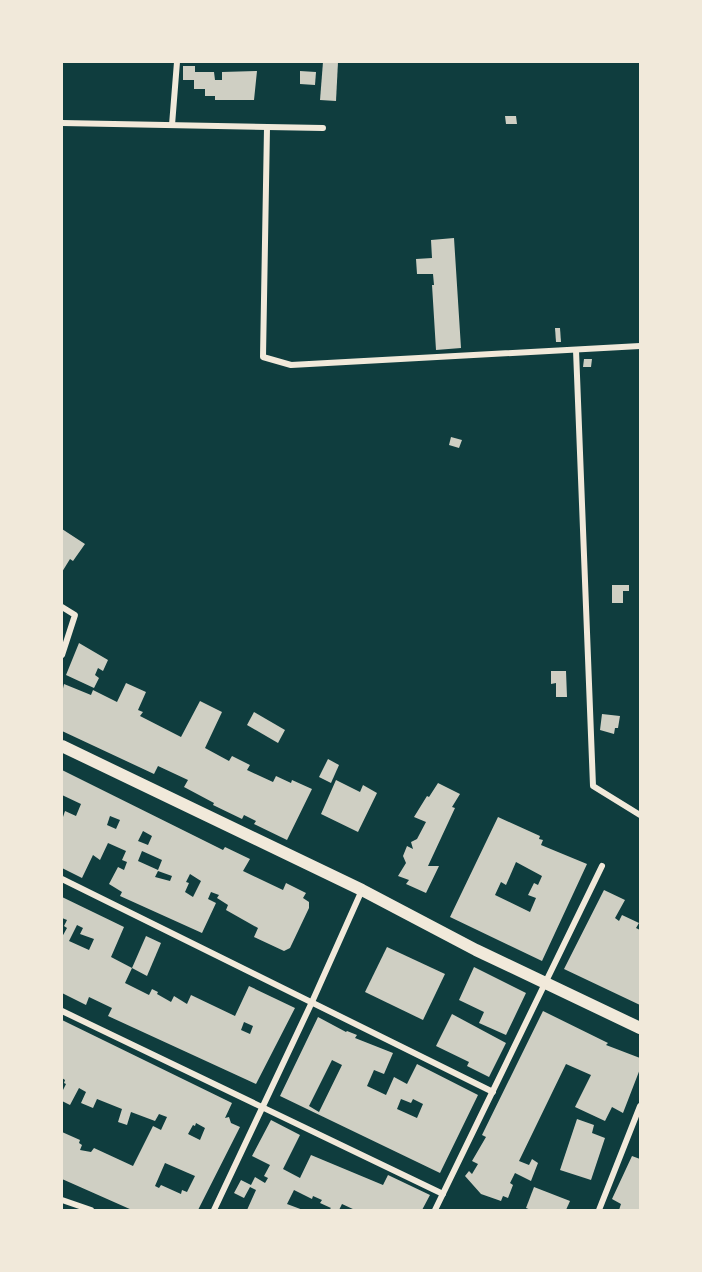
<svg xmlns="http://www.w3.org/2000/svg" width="702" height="1272" font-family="Georgia,serif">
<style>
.building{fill:#cfcfc3;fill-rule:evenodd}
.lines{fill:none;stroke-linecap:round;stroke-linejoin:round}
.minor{stroke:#f1e9da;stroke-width:6}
.secondary{stroke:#f1e9da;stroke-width:12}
</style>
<rect width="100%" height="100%" fill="#0f3d3e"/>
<g class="building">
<polygon points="323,62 338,62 336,101 320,100"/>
<polygon points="183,66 195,66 195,72 214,72 215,80 222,80 222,72 257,71 254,100 215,100 215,96 205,96 205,89 194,89 194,80 183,80"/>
<polygon points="300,71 316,72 315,85 300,84"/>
<polygon points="505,116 516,116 517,124 506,124"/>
<polygon points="454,238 461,348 436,350 432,285 434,285 433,274 417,274 416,259 432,258 431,240"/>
<polygon points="555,328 560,328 561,342 556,342"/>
<polygon points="584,359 592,359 591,367 583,367"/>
<polygon points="451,437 462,440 459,448 449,445"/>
<polygon points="62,529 85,544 73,561 70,559 62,572"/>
<polygon points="612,585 629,585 629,591 623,591 623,603 612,603"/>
<polygon points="79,643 108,660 103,671 98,668 95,675 99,678 94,688 66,675"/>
<polygon points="551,671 566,671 567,697 556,697 556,683 551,684"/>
<polygon points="126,683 146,692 138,710 143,712 140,716 181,737 200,701 222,712 205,748 229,761 232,756 250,765 247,770 273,782 276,776 291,783 292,780 312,789 287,840 254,824 256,821 244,815 242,819 213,805 214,803 184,787 188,780 158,766 154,774 62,731 62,693 64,684 91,695 93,690 117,702"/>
<polygon points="254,712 285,730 278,743 247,725"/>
<polygon points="602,714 620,716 618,728 615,728 614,734 600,730"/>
<polygon points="328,759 339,765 331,783 319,777"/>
<path d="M62,770L223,850L225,847L250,859L243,871L283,890L286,883L306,893L303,898L309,902V908L290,948L284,951L254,937L258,928L226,910L228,905L217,898L219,895L211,892L208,899L216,903L202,933L120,896L122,892L109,884L118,867L124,870L127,862L122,860L126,851L108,843L100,860L93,855L82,878L62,868V820L65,811L76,816L81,804L62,795ZM110,816L120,820L116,829L107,825ZM143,831L152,836L148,845L138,841ZM142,851L162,860L158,870L138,861ZM158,871L172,876L170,881L155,877ZM190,874L201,881L193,897L185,892L189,883L186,882Z"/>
<polygon points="336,780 360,792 363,785 377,793 358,832 321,814"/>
<polygon points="438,783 460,794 452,807 455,808 428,866 439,866 426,893 406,884 409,880 398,876 406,863 403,856 407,846 413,849 411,842 417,839 426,822 414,817 427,796 429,797"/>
<path d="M498,817L540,836L539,839L543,840L541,845L587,864L542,961L450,917ZM516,862L542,876L538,885L534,883L528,895L536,898L530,912L495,895L501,882L506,885Z"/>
<polygon points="604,890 625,900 615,918 619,921 622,915 639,923 636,928 640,930 640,1005 564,969"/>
<path d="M62,897L124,927L111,957L132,968L125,983L149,995L152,989L158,992L157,994L171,1002L174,996L187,1004L191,995L235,1016L249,986L295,1008L256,1084L108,1016L112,1008L89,997L86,1005L62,993V937L67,928L64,926L67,920L62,918ZM77,925L83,928L80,934L94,939L89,950L69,941ZM244,1022L253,1026L250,1034L241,1030Z"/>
<polygon points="146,936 161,943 147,976 132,968"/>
<polygon points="387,947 445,974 423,1020 365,992"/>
<polygon points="474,967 526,993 506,1035 479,1023 484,1012 459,1000"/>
<polygon points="543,1011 608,1043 606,1045 640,1058 640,1069 623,1113 612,1107 605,1121 575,1107 591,1075 566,1064 519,1161 529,1165 532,1159 538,1163 531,1181 515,1173 510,1183 513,1185 508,1198 503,1196 501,1201 481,1194 465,1176 469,1171 472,1174 478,1164 472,1161 486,1137 482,1135"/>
<polygon points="452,1014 506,1043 489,1077 467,1066 469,1062 436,1046"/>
<path d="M318,1017L346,1032L347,1031L357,1035L355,1038L393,1053L384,1074L374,1070L367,1086L386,1095L394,1077L407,1084L417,1064L478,1095L440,1173L280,1096ZM332,1060L342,1065L319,1112L309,1106ZM401,1099L411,1103L413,1099L423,1104L417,1118L397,1109Z"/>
<path d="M62,1020L232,1103L225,1118L229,1117L231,1123L240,1127L198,1210H132L62,1179V1132L80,1140L79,1143L82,1145L80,1150L91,1152L94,1148L133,1166L153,1126L161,1130L167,1117L159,1114L155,1121L131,1112L127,1125L118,1122L122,1109L97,1099L93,1108L81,1103L86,1092L79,1088L70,1105L62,1101V1092L66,1084L64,1083L65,1080L62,1078ZM196,1123L205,1128L200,1140L188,1134L193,1125L195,1126ZM165,1163L195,1176L187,1192L182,1190L181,1194L161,1185L159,1188L155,1186Z"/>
<polygon points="577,1119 594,1125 592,1133 605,1138 591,1180 560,1170"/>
<polygon points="271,1120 300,1135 283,1169 300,1178 311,1155 383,1185 388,1175 430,1195 422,1210 355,1210 342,1204 339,1210 329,1210 331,1208 320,1203 322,1200 313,1196 312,1199 294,1190 287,1204 303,1210 247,1210 256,1190 250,1187 244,1198 234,1193 241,1180 251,1185 255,1177 265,1183 268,1178 264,1176 270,1165 252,1156"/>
<polygon points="632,1156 640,1159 640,1210 619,1210 621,1204 612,1199"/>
<polygon points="534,1187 570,1201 566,1210 531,1210 526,1208"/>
</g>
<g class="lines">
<g class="minor">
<polyline points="62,123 323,128"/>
<polyline points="172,125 177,62"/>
<polyline points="267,128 263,357 291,365 640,346"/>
<polyline points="576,350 593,786 640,815"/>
<polyline points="62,607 75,615 62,655"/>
<polyline points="62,879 493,1092"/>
<polyline points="62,1011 443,1194"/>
<polyline points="62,1200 91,1210"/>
<polyline points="214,1210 312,1002 362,890"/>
<polyline points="435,1210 602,866"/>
<polyline points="599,1210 640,1106"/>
</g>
<polyline class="secondary" points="62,746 362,890 476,950 640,1028"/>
</g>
<rect width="702" height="1272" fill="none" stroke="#f1e9da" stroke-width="126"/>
</svg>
